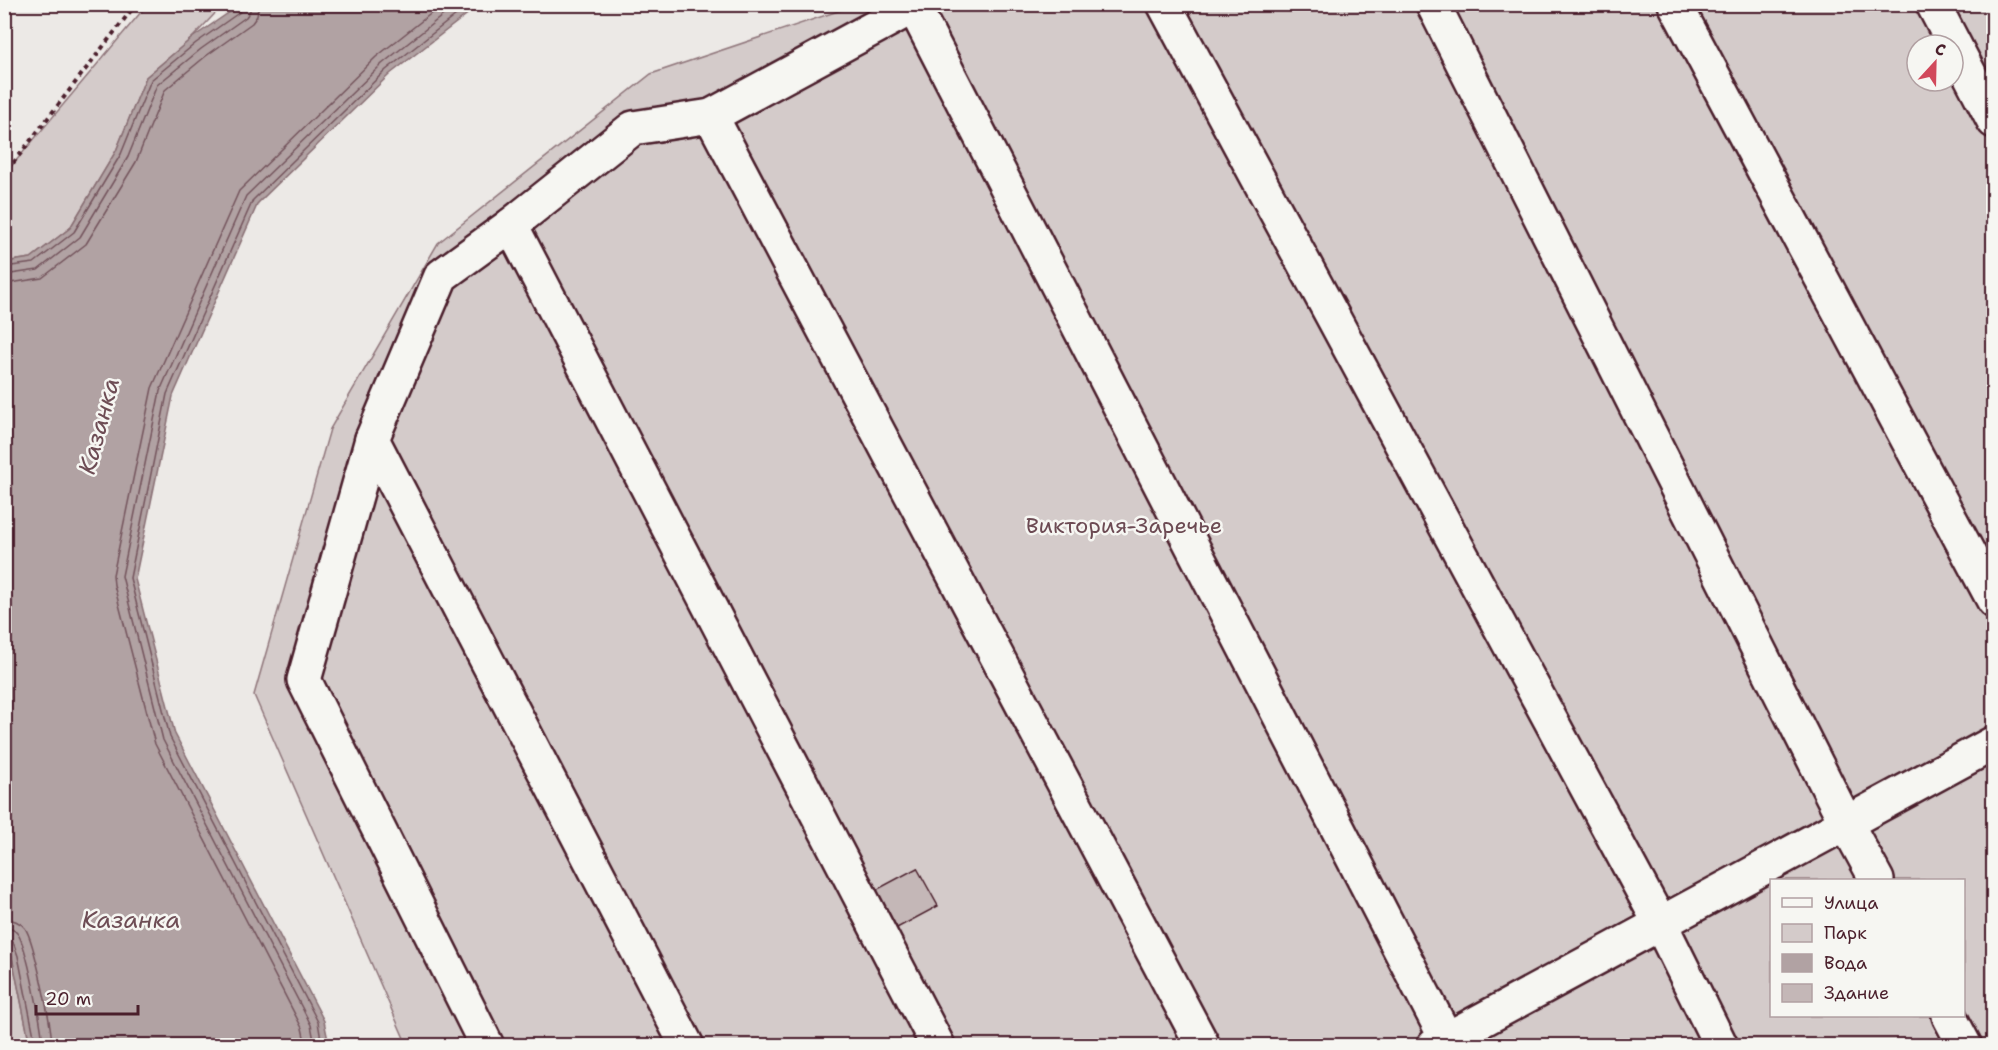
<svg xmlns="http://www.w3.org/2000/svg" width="1998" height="1050" font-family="'Shantell Sans',sans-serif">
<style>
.green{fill:#d4cbca;stroke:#8f757a;stroke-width:1.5;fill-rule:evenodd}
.water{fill:#b1a2a3;stroke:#886e73;stroke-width:1.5}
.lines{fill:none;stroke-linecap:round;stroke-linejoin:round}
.shore{stroke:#73535b;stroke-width:1.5}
.building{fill:#c4b7b7;stroke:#4a1f2b;stroke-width:1.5}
.minor-casing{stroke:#4a1f2b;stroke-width:38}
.path{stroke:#4a1f2b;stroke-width:4;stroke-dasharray:4.5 4.5;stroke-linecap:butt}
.minor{stroke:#f6f6f2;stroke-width:33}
.labels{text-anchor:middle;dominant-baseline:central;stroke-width:5;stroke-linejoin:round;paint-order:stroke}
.park-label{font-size:22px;fill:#6c4a53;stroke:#f6f6f2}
.water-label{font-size:24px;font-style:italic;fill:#6e4d55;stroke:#f6f6f2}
</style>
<rect width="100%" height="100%" fill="#ece9e6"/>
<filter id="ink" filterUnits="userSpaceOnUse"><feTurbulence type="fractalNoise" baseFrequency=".0167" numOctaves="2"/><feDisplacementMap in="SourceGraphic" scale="12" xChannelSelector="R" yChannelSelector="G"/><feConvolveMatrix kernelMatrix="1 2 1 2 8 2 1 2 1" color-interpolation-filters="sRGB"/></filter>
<g filter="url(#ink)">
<g class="green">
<path d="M859,4L1993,5V1045H407L254,695L330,429L438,243L651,74ZM1917,45H1953V81H1917ZM1772,880H1964V1016H1772Z"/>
<polygon points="147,5 223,5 192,38 146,77 116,151 70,228 31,258 5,262 4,175"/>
<polygon points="4,933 12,957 30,1045 5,1045"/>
</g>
<polygon class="water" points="240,5 479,5 390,74 258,203 173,396 135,579 175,734 324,1021 329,1045 30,1045 12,957 4,933 5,262 31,258 70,228 116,151 146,77 192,38"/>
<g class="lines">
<g class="shore">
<polyline points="4,267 34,263 74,232 121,154 151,80 196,43 240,12 243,4"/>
<polyline points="4,275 38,270 80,237 128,157 157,85 201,49 246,17 250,11 250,4"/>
<polyline points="4,284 42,278 86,244 136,162 165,90 206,56 252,23 257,16 259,4"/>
<path d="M4,919C13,919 20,922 25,928C34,940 52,1028 52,1046"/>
<path d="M4,928C10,928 14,929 17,933C27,944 42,1028 43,1046"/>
<polyline points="4,936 12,939 18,956 36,1046"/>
<polyline points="306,1046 302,1028 155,744 114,585 113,575 152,388 239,191 376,57 443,4"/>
<polyline points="315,1046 311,1025 163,740 122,576 160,391 246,196 382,64 457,4"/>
<polyline points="322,1046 318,1022 170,737 130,578 167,394 253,200 386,70 470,4"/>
</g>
</g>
<polygon class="building" points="917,868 938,906 897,928 876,890"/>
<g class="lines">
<defs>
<g id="minor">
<polyline points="918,4 711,116 633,128 511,225 938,1046"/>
<polyline points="1164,4 1660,923 1721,1046"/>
<polyline points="1433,4 1846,823 1877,880"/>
<polyline points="1675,4 1994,601"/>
<polyline points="1933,4 1994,121"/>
<polyline points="914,7 1450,1046"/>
<polyline points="711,116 1203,1046"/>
<polyline points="372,439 687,1046"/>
<polyline points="1949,1016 1965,1046"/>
<polyline points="487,1046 304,680 372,439 441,276 511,225"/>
<polyline points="1434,1046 1994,743"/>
</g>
</defs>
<use href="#minor" class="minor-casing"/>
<polyline class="path" points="4,165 14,162 136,4"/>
<use href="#minor" class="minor"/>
</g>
</g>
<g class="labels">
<g class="park-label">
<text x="1124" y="525">Виктория-Заречье</text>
</g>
<g class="water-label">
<text transform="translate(99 426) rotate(-75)">Казанка</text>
<text x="131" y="920">Казанка</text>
</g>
</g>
<rect width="1998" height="1050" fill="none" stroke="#f6f6f2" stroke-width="24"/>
<rect x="12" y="12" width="1974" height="1026" fill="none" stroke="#4a1f2b" stroke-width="2" filter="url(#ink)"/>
<rect x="1770" y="879" width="195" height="138" fill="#f6f6f2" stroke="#b1a0a2" stroke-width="1.5"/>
<rect x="1782" y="898" width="30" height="9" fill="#f6f6f2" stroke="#b1a0a2" stroke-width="1.5"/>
<text x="1824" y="909" font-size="18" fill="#4a1f2b">Улица</text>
<rect x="1782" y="924" width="30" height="18" fill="#d4cbca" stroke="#b1a0a2" stroke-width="1.5"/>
<text x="1824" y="939" font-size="18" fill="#4a1f2b">Парк</text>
<rect x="1782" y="954" width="30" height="18" fill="#b1a2a3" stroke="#b1a0a2" stroke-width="1.5"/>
<text x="1824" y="969" font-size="18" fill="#4a1f2b">Вода</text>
<rect x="1782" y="984" width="30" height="18" fill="#c4b7b7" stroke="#b1a0a2" stroke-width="1.5"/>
<text x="1824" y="999" font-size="18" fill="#4a1f2b">Здание</text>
<g transform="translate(1935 63) rotate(22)"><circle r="28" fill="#f6f6f2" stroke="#b1a0a2" stroke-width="1.5"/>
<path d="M0-4.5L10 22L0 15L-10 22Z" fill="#d1495b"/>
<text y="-9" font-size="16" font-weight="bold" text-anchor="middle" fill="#4a1f2b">С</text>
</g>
<path d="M36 1005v9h102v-9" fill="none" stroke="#4a1f2b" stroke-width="3"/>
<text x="45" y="1005" font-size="18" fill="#4a1f2b" stroke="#f6f6f2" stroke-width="4.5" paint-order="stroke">20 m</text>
</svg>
